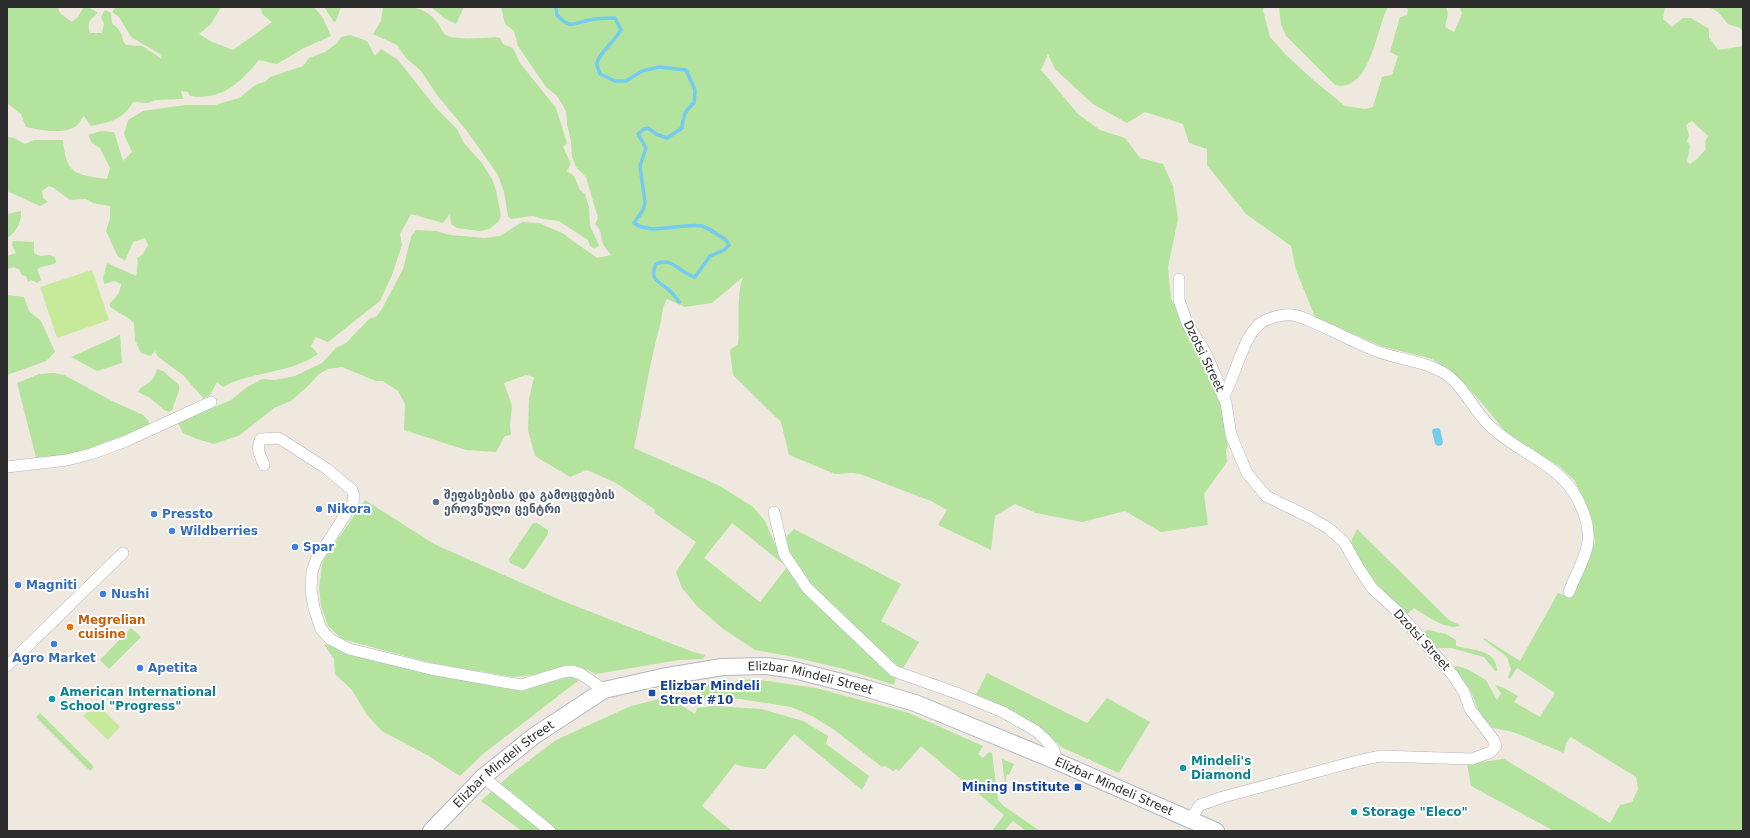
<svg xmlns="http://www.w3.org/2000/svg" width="1750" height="838" font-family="'DejaVu Sans','Noto Sans Georgian',sans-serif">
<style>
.green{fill:#b3e39d;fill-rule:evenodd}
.pitch{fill:#c6ea99}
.water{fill:#74cbee}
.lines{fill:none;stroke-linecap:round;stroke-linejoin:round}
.stream{stroke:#74cbee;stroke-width:3.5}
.street-casing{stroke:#b2b5c0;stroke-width:12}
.secondary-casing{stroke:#b2b5c0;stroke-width:18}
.street{stroke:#fff;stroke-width:11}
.secondary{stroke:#fff;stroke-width:16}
.service-dot{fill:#5c6f8a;stroke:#fff;stroke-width:1.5}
.shop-dot{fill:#3f7fe0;stroke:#fff;stroke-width:1.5}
.food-dot{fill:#e8710a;stroke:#fff;stroke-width:1.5}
.transit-dot{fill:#1a4fb4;stroke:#fff;stroke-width:1.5}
.culture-dot{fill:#0f9aa8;stroke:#fff;stroke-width:1.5}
.labels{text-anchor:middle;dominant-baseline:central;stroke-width:4;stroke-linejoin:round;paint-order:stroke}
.street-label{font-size:12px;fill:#2c2c2c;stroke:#fff}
.service-label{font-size:12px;font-weight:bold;fill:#4e5e75;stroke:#fff;text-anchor:start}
.shop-label{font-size:12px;font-weight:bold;fill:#366cbe;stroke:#fff;text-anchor:start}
.food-label{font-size:12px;font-weight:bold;fill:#c56008;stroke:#fff;text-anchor:start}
.transit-label{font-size:12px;font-weight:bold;fill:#164399;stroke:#fff;text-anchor:start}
.culture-label{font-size:12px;font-weight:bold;fill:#0d838f;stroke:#fff;text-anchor:start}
</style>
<rect width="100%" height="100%" fill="#eee8df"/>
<g class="green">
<path d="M7,7H57L61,14L72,22L78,17L83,8H90L98,13C89,20 87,23 90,33H102L104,24L101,17L105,10L111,13L112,23C119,29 122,32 123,41L126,45L142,46L162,59L160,54L131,37L119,17L112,12L116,7H221L211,24L199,34L212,42L233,50L272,22L263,15L260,7H314L323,18L331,36L304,48L277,64L259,60C240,83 222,101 190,96L188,92L181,91L183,99L155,100L148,103L133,102C123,120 110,122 91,126L84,116C81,119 79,124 76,126C65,135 39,130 26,127L21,114L7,103Z"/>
<polygon points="324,7 341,7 336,21 334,22"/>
<path d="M383,7C405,7 422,3 437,22C441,27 442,34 448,36C456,40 485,38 495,37L500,38L503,44L513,48L520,63L556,108L567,143L563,147L571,164L567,171L574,176L580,190L585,194L589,207L590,226L599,245L595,249L590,246L588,240L559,221L543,219L533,216L511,219L508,216L504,192L498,175L467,131L437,95L421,71L406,58L397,45L373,34L381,21Z"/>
<polygon points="431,7 464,7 456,24 444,18"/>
<path d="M501,7H1264L1263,10L1270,37L1286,55L1312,79L1345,106L1365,109L1373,107L1382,77L1392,75L1398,56L1390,52L1400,17L1407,15L1408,10L1406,7H1446L1448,14L1445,27L1454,32L1462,14L1460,7H1665L1663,19L1672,27L1683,18H1691L1709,29V37L1718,50L1743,46V831H1554L1471,786L1467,764L1504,759L1610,823L1620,805L1632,802L1638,789L1636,777L1571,737L1566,743L1564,753L1513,732L1489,727L1481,717L1471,692L1454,667L1456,666L1467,669L1486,680L1497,700L1501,693L1495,685L1504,688L1518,696L1514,702L1540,717L1555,693L1517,668L1510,679L1508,677L1511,669L1507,657L1483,639L1484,638L1520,661L1558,593L1571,598L1577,585L1579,573L1595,543L1592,521L1575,481L1559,466L1532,450L1504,430L1482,403L1456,376L1432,359L1381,346L1315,317L1296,270L1291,246L1246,214L1207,165V149L1189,143L1183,124L1145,112L1127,123L1093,104L1055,69L1048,54L1041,70L1078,114L1100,130L1125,138L1140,158L1163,164L1173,186L1178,219L1168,267L1171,299L1202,353L1221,402L1228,446L1226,450L1227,462L1204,494L1208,525L1161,532L1125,511L1082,522L1036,513L1015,504L995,516L991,550L938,525L947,510L931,501L860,474L852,473L835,474L789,455L781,422L733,375L730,350L738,344C740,324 736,295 743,277L712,303L685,307L667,299C661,309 663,315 660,325C649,365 643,407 634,448L720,486L753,507L765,521L781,558L896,677L894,685L844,669L789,656L755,650L722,628L697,606L682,588L676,572L696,542L656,514L654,509L616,483L587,470L570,477L535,456L528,430L529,399L534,377L526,375L504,383L512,406L510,425L511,435L505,436L496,452L466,450L404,430L405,404L398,391L383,381H376L342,367L328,369L319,374L307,387L291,401L274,408L240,435L214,444L197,439L183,433L178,423L231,400L247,387L262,379L275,380L295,376L322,363L336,348L346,343L369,319L377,316L383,307L403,269L411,237L416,230L436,231L450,235L485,238L500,236L522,222L539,223L562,233L597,258L611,255C609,252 605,248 603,244C600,236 603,231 595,224L598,218L586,177L576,167L572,157L571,141L567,124L566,111L557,96L546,87L518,46L514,31L505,24ZM1692,121L1708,136L1705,142L1706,149L1697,159L1690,164L1687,162L1690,146L1687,141L1689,135L1686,125ZM732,523L787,567L760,602L704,558Z"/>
<path d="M1279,7H1388C1376,28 1371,93 1335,85L1286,36L1281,24Z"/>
<polygon points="1709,7 1743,7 1743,32 1740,28 1728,24 1718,12"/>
<path d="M350,35L367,41L375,56L381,49L397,59L437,109L457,129L464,143L482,163L492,179L496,190L501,216L498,222L489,229L480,231L457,228L451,224L450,214L443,223L411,214L400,234L402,245L392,275L380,301L328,342L316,337L311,346L318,354C290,374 252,371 223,387L217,382L210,395L204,399L183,375L158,357L155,351L151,356L141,353L135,340L134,324L131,320L110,307V303C117,297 120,293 121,284L114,281L104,284L103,278L107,263L136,276L138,263L137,258L143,254L148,245L145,238L133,242L125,261L117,255L106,231L110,218V206L93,203L86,199L70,200L54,188L49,186L42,191L43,198L48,202L40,206L7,191V137L14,138L25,144L34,140H63C66,174 75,175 107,179L110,168L100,148L92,143L88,135L101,131L114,132L123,161L132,152L124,134L128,120L143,111L185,105H215L239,98L257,84L265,82L270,77L303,66L309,58L325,52L337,43L341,37Z"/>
<path d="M21,211C22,221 16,233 7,238V214Z"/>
<polygon points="13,241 34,242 34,253 40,256 50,255 55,257 56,262 54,264 41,267 37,269 41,280 37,283 31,280 28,282 26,276 22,275 19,269 16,269 15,267 7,269 7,256 16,253 12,245"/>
<polygon points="7,295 24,297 29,311 41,321 55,352 46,361 7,375"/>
<polygon points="120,335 122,363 97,371 71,357"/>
<path d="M157,369L163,371L179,385C180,394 174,400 173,409L169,412L164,410L150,398L138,392C144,382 153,386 157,369Z"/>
<polygon points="54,373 64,375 112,401 143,415 149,421 149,425 121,439 87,450 37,461 17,383 39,374"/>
<polygon points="365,500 434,544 558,599 693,652 705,655 703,659 679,660 596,674 578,666 567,665 533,675 513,677 431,663 342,639 328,626 321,606 319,587 323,560"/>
<polygon points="533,523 537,523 548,530 548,534 526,567 523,569 510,563 509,559"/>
<polygon points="794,529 901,584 881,621 919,642 902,670 897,668 809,585 787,553 786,537"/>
<path d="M1357,529L1449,620L1460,625C1451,633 1423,614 1414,608L1407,614C1393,600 1352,563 1351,544C1351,539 1355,534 1357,529Z"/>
<polygon points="131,628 141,637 109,669 100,660"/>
<path d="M1428,630L1446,634L1456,640V646C1471,650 1497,649 1497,671H1495L1484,657L1451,648H1437L1423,632Z"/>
<polygon points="324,644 429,674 522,691 560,679 571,677 579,680 483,754 460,776 427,755 382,731 367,715 352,690 335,674 334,659"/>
<polygon points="987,673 1087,723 1107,698 1150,722 1119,773 1061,747 1044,731 975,697"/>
<polygon points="753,679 816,688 909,713 983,746 978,754 983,758 989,752 992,753 998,800 1005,807 1040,831 1026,831 1013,821 1004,831 992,831 1004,815 921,746 899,771 896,769 893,771 885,766 882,767 833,729 812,716 791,707 740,699 699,698 700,685"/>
<polygon points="668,697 695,714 697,708 714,706 761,709 803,721 828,736 826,744 869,776 862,790 794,734 765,769 745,767 735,764 702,806 732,831 522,831 481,801 511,774 556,740 631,706"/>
<polygon points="40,713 94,767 90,771 36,717"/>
<polygon points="1002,759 1014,764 1009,775 1007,774 1005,784"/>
</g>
<g class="pitch">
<polygon points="92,270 109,320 57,338 40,287"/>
<polygon points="96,703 120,727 108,740 83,716"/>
</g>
<polygon class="water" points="1438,428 1440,429 1443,442 1442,445 1438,446 1435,444 1432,431 1433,429"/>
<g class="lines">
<path class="stream" d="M556,7L557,15C571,30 573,23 589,20C598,18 607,18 615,18L621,30C616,39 597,56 597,64C597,67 599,71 600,74L615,81H626L642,71L659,67L686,70L695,90L694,103C685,110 683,117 682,128L667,138L656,134L648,128L644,129L638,134L646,148L640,166L645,202L643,210L634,223C651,236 682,222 702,226C708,228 713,231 718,235C723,238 727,239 729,245L724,250L710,256L695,277C681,274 672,256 656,264C649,278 658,282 668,289C672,292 676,298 679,302"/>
<defs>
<g id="street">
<polyline points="1179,279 1179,300 1187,323 1205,352 1217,379 1226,403 1231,435 1247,473 1266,496 1311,518 1328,528 1344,542 1358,567 1372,588 1397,611 1452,674 1464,692 1470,709 1493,739 1496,746 1491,752 1472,759 1380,756 1357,761 1223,797 1200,805 1190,820"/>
<path d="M1223,397C1236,377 1243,332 1264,321C1273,317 1283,314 1293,315C1304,317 1314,323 1324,327C1341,335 1359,344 1376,351C1399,360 1427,361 1447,375C1465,388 1474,411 1490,426C1521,456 1566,465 1582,509C1587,519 1590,536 1587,547C1584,561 1574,578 1569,592"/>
<path d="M264,465C261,457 255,447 261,439L279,438L327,469L352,490L354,496L353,503L316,560L312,572L311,590L314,608L321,629L330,639L349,649L431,669L521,685L563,672L572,671L581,674L604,690"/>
<polyline points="7,467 67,460 91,454 126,441 211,402"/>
<polyline points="774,512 784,554 807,588 894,671 959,694 1003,712 1036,731 1045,739 1054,750 1056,761"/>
<polyline points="7,666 123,553"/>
<polyline points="483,777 550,831"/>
</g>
<g id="secondary">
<path id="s1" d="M431,831L483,777L534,736L604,690L662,677L722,667L767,666L794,670L865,688L915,703L1056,761L1216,831"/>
</g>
</defs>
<use href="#street" class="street-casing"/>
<use href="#secondary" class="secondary-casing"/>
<use href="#street" class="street"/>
<use href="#secondary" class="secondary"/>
</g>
<circle class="service-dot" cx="436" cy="502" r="4"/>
<g class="shop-dot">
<circle cx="319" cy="509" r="4"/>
<circle cx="154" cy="514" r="4"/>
<circle cx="172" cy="531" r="4"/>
<circle cx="295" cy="547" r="4"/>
<circle cx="18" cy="585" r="4"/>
<circle cx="103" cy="594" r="4"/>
<circle cx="54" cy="644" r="4"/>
<circle cx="140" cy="668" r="4"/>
</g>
<circle class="food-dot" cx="70" cy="627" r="4"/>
<g class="transit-dot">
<rect x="648" y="689" width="8" height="8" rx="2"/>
<rect x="1074" y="783" width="8" height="8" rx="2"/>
</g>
<g class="culture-dot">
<circle cx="52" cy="699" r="4"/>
<circle cx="1183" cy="768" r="4"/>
<circle cx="1354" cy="812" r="4"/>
</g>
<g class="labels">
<g class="street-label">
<text transform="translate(1204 356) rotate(64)">Dzotsi Street</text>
<text transform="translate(1422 640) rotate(48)">Dzotsi Street</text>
<text stroke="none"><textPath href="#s1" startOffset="434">Elizbar Mindeli Street</textPath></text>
<text stroke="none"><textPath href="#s1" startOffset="99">Elizbar Mindeli Street</textPath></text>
<text stroke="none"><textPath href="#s1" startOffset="758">Elizbar Mindeli Street</textPath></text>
</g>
<g class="service-label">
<text x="444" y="495">შეფასებისა და გამოცდების<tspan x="444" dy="14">ეროვნული ცენტრი</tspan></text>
</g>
<g class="shop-label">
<text x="327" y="509">Nikora</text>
<text x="162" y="514">Pressto</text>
<text x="180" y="531">Wildberries</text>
<text x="303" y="547">Spar</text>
<text x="26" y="585">Magniti</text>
<text x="111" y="594">Nushi</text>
<text x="54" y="658" text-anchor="middle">Agro Market</text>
<text x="148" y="668">Apetita</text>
</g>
<g class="food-label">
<text x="78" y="620">Megrelian<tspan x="78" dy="14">cuisine</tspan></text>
</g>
<g class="transit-label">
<text x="660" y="686">Elizbar Mindeli<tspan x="660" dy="14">Street #10</tspan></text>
<text x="1070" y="787" text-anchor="end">Mining Institute</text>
</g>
<g class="culture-label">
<text x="60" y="692">American International<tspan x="60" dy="14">School "Progress"</tspan></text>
<text x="1191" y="761">Mindeli's<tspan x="1191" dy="14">Diamond</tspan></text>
<text x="1362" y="812">Storage "Eleco"</text>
</g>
</g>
<rect width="1750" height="838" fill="none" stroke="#2c2c2c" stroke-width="16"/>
</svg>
